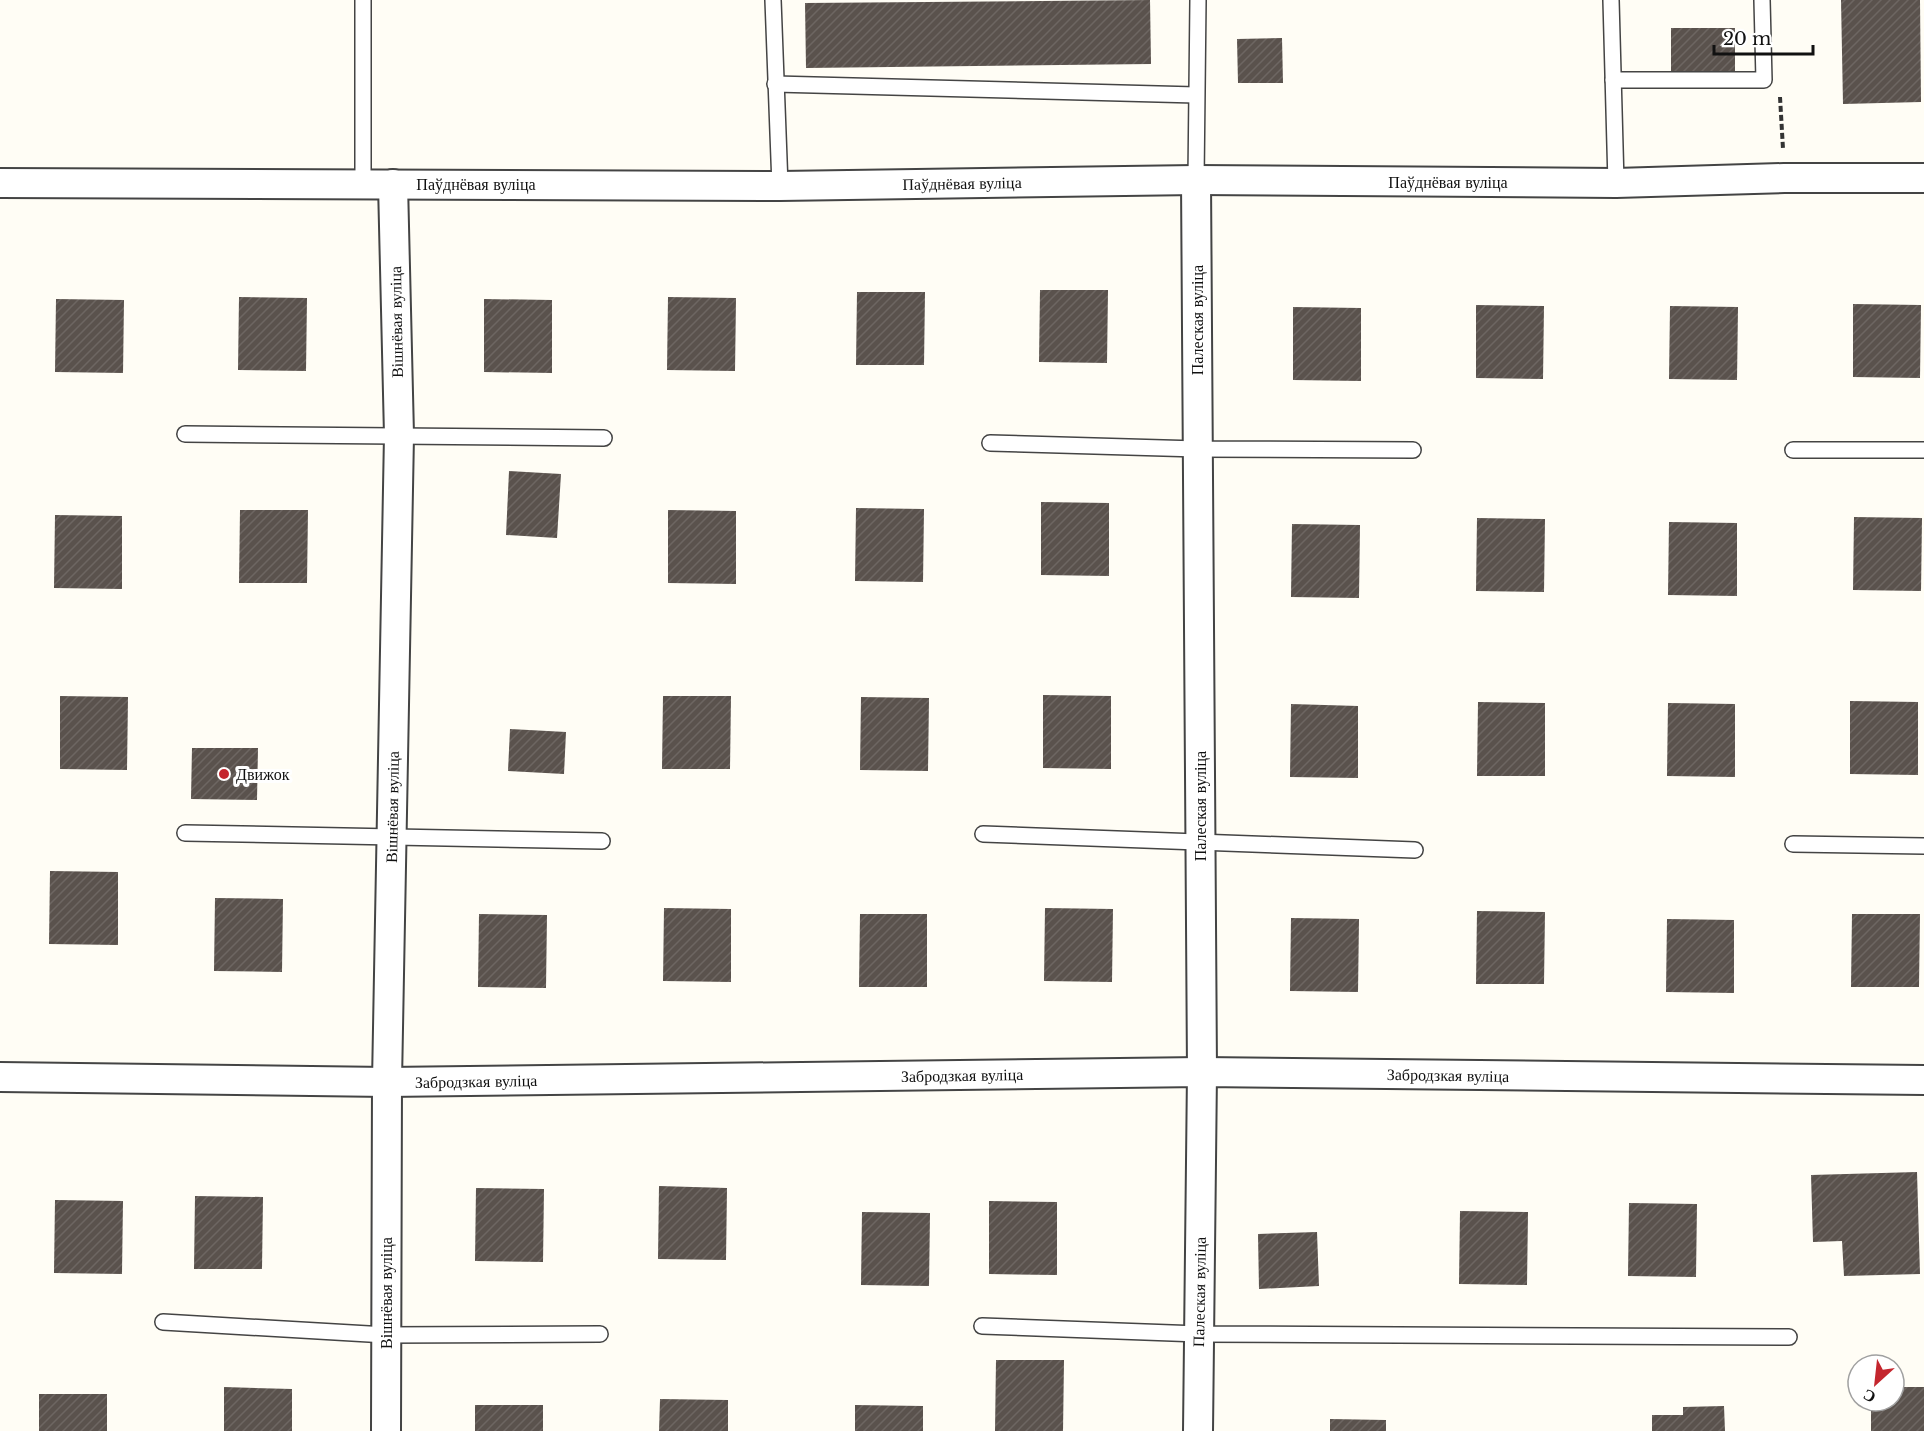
<svg xmlns="http://www.w3.org/2000/svg" width="1924" height="1431" font-family="'Libre Baskerville',serif">
<style>
.building{fill:url(#building-hatch)}
.lines{fill:none;stroke-linecap:round;stroke-linejoin:round}
.lane-casing{stroke:#444;stroke-width:18}
.street-casing{stroke:#444;stroke-width:32}
.path{stroke:#333;stroke-width:4;stroke-dasharray:6 3;stroke-linecap:butt}
.lane{stroke:#fff;stroke-width:15}
.street{stroke:#fff;stroke-width:28}
.poi-dot{fill:#c4262e;stroke:#fff;stroke-width:2}
.labels{text-anchor:middle;dominant-baseline:central;stroke-width:6;stroke-linejoin:round;paint-order:stroke}
.street-label{font-size:16px;fill:#111;stroke:#fff}
.poi-label{font-size:16px;fill:#111;stroke:#fff;text-anchor:start}
</style>
<defs>
<pattern id="building-hatch" width="6" height="6" patternUnits="userSpaceOnUse" patternTransform="scale(1.5)"><rect width="6" height="6" fill="#5a524d"/><path d="M-1 1l2-2M0 6l6-6M5 7l2-2" fill="none" stroke="#6d6662"/></pattern>
</defs>
<rect width="100%" height="100%" fill="#fffdf5"/>
<g class="building">
<polygon points="1150,0 1151,64 806,68 805,3"/>
<polygon points="1841,0 1920,0 1921,102 1843,104"/>
<rect x="1671" y="28" width="64" height="50"/>
<polygon points="1282,38 1283,83 1238,83 1237,39"/>
<polygon points="1040,290 1108,290 1107,363 1039,362"/>
<polygon points="857,292 925,292 924,365 856,365"/>
<polygon points="239,297 307,298 306,371 238,370"/>
<polygon points="668,297 736,298 735,371 667,370"/>
<polygon points="56,299 124,300 123,373 55,372"/>
<polygon points="484,299 552,300 552,373 484,372"/>
<polygon points="1853,304 1921,305 1920,378 1853,377"/>
<polygon points="1476,305 1544,306 1543,379 1476,378"/>
<polygon points="1670,306 1738,307 1737,380 1669,379"/>
<polygon points="1293,307 1361,308 1361,381 1293,380"/>
<polygon points="509,471 561,474 557,538 506,535"/>
<polygon points="1041,502 1109,503 1109,576 1041,575"/>
<polygon points="856,508 924,509 923,582 855,581"/>
<polygon points="240,510 308,510 307,583 239,583"/>
<polygon points="668,510 736,511 736,584 668,583"/>
<polygon points="55,515 122,516 122,589 54,588"/>
<polygon points="1854,517 1922,518 1921,591 1853,590"/>
<polygon points="1477,518 1545,519 1544,592 1476,591"/>
<polygon points="1669,522 1737,523 1737,596 1668,595"/>
<polygon points="1292,524 1360,525 1359,598 1291,597"/>
<polygon points="1043,695 1111,696 1111,769 1043,768"/>
<polygon points="60,696 128,697 127,770 60,769"/>
<polygon points="663,696 731,696 730,769 662,769"/>
<polygon points="861,697 929,698 928,771 860,770"/>
<polygon points="1850,701 1918,702 1918,775 1850,774"/>
<polygon points="1478,702 1545,703 1545,776 1477,776"/>
<polygon points="1668,703 1735,704 1735,777 1667,776"/>
<polygon points="1291,704 1358,706 1358,778 1290,777"/>
<polygon points="510,729 566,732 564,774 508,771"/>
<polygon points="192,748 258,748 257,800 191,799"/>
<polygon points="50,871 118,872 118,945 49,944"/>
<polygon points="215,898 283,899 282,972 214,971"/>
<polygon points="664,908 731,909 731,982 663,981"/>
<polygon points="1045,908 1113,909 1112,982 1044,981"/>
<polygon points="1477,911 1545,912 1544,984 1476,984"/>
<polygon points="479,914 547,915 546,988 478,987"/>
<polygon points="860,914 927,914 927,987 859,987"/>
<polygon points="1852,914 1920,914 1919,987 1851,987"/>
<polygon points="1291,918 1359,919 1358,992 1290,991"/>
<polygon points="1667,919 1734,920 1734,993 1666,992"/>
<polygon points="1917,1172 1920,1274 1844,1276 1842,1241 1813,1242 1811,1175"/>
<polygon points="659,1186 727,1188 726,1260 658,1259"/>
<polygon points="476,1188 544,1189 543,1262 475,1261"/>
<polygon points="195,1196 263,1197 262,1269 194,1269"/>
<polygon points="55,1200 123,1201 122,1274 54,1273"/>
<polygon points="989,1201 1057,1202 1057,1275 989,1274"/>
<polygon points="1629,1203 1697,1204 1696,1277 1628,1276"/>
<polygon points="1460,1211 1528,1212 1527,1285 1459,1284"/>
<polygon points="862,1212 930,1213 929,1286 861,1285"/>
<polygon points="1317,1232 1319,1286 1259,1289 1258,1234"/>
<polygon points="996,1360 1064,1360 1063,1431 995,1431"/>
<polygon points="224,1387 292,1389 292,1431 224,1431"/>
<polygon points="1894,1387 1924,1387 1924,1431 1871,1431 1871,1401 1894,1401"/>
<rect x="39" y="1394" width="68" height="37"/>
<polygon points="660,1399 728,1400 728,1431 659,1431"/>
<rect x="475" y="1405" width="68" height="26"/>
<polygon points="855,1405 923,1406 923,1431 855,1431"/>
<polygon points="1724,1406 1725,1431 1652,1431 1652,1415 1683,1415 1683,1407"/>
<polygon points="1330,1419 1386,1420 1386,1431 1330,1431"/>
</g>
<g class="lines">
<defs>
<g id="lane">
<polyline points="363,0 363,184"/>
<polyline points="773,0 780,186"/>
<polyline points="1611,0 1616,183"/>
<polyline points="1613,80 1764,80 1762,0"/>
<polyline points="775,84 1196,95"/>
<polyline points="1196,180 1198,0"/>
<polyline points="185,434 604,438"/>
<polyline points="990,443 1198,449 1413,450"/>
<polyline points="1793,450 1924,450"/>
<polyline points="185,833 602,841"/>
<polyline points="983,834 1415,850"/>
<polyline points="1793,844 1924,846"/>
<polyline points="163,1322 386,1335 600,1334"/>
<polyline points="982,1326 1199,1334 1789,1337"/>
</g>
<g id="street">
<polyline points="1196,180 1202,1072 1198,1431"/>
<polyline points="0,183 780,186 1196,180 1616,183 1784,178 1924,178"/>
<polyline points="0,1077 387,1082 1202,1072 1924,1080"/>
<polyline points="386,1431 387,1082 399,435 393,184"/>
</g>
</defs>
<use href="#lane" class="lane-casing"/>
<use href="#street" class="street-casing"/>
<polyline class="path" points="1780,97 1783,149"/>
<use href="#lane" class="lane"/>
<use href="#street" class="street"/>
</g>
<circle class="poi-dot" cx="224" cy="774" r="6"/>
<g class="labels">
<g class="street-label">
<text x="1448" y="182">Паўднёвая вуліца</text>
<text transform="translate(962 183) rotate(-1)">Паўднёвая вуліца</text>
<text x="476" y="184">Паўднёвая вуліца</text>
<text transform="translate(1197 320) rotate(-90)">Палеская вуліца</text>
<text transform="translate(396 322) rotate(-91)">Вішнёвая вуліца</text>
<text transform="translate(1200 806) rotate(-90)">Палеская вуліца</text>
<text transform="translate(392 807) rotate(-89)">Вішнёвая вуліца</text>
<text transform="translate(962 1075) rotate(-1)">Забродзкая вуліца</text>
<text transform="translate(1448 1075) rotate(1)">Забродзкая вуліца</text>
<text transform="translate(476 1081) rotate(-1)">Забродзкая вуліца</text>
<text transform="translate(1199 1292) rotate(-89)">Палеская вуліца</text>
<text transform="translate(386 1293) rotate(-90)">Вішнёвая вуліца</text>
</g>
<g class="poi-label">
<text x="236" y="774">Движок</text>
</g>
</g>
<g transform="translate(1876 1383) rotate(207)"><circle r="28" fill="#ffffff" stroke="#a0a0a0" stroke-width="1.5"/>
<path d="M0-4.5L10 22L0 15L-10 22Z" fill="#c4262e"/>
<text y="-9" font-size="16" font-weight="bold" text-anchor="middle" fill="#111111">С</text>
</g>
<path d="M1714 45v9h99v-9" fill="none" stroke="#111111" stroke-width="3"/>
<text x="1723" y="45" font-size="18" fill="#111111" stroke="#ffffff" stroke-width="4.5" paint-order="stroke">20 m</text>
</svg>
